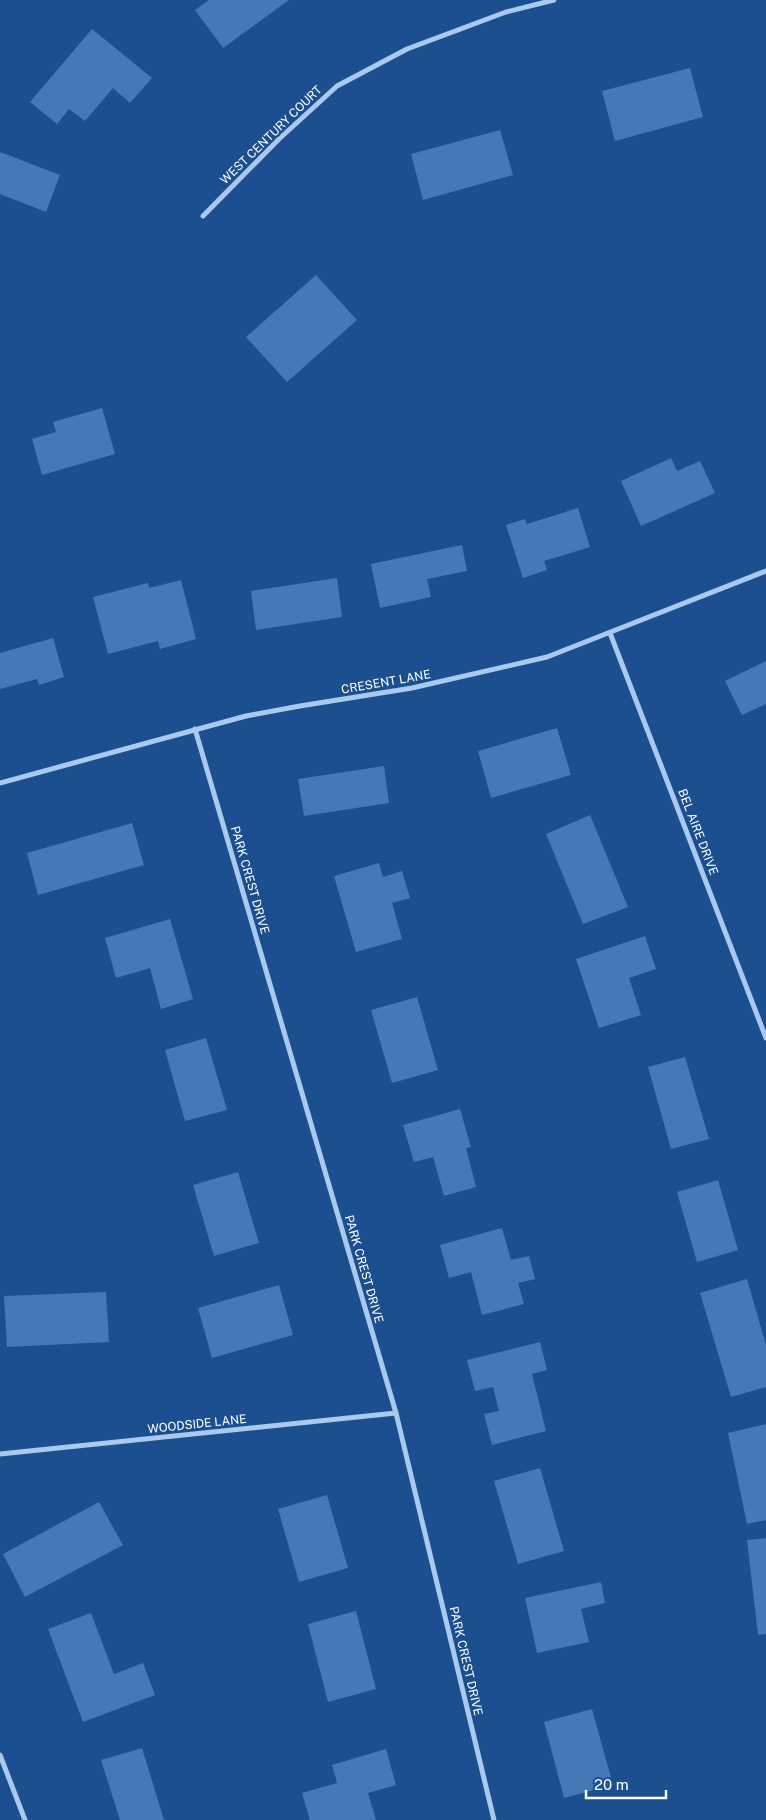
<svg xmlns="http://www.w3.org/2000/svg" width="766" height="1820" font-family="'Public Sans',sans-serif">
<style>
.building{fill:#4478b7}
.lines{fill:none;stroke-linecap:round;stroke-linejoin:round}
.minor{stroke:#a9c9ee;stroke-width:5}
.labels{text-anchor:middle;dominant-baseline:central;stroke-width:4.5;stroke-linejoin:round;paint-order:stroke}
.street-label{font-size:12px;fill:#fff;stroke:#1b4f8f}
</style>
<rect width="100%" height="100%" fill="#1b4f8f"/>
<g class="building">
<polygon points="209,0 289,0 223,48 195,10"/>
<polygon points="92,29 152,78 130,103 113,88 85,121 69,109 57,124 30,102"/>
<polygon points="690,68 703,117 615,141 602,91"/>
<polygon points="500,130 513,175 423,200 411,154"/>
<polygon points="0,152 60,175 46,212 0,194"/>
<polygon points="316,275 357,320 287,382 246,337"/>
<polygon points="102,408 115,454 42,475 32,439 56,432 53,422"/>
<polygon points="671,458 677,471 700,461 715,493 641,526 621,481"/>
<polygon points="578,508 590,547 544,561 547,570 523,578 506,525 525,519 527,524"/>
<polygon points="462,545 467,571 427,579 431,597 380,608 371,564"/>
<polygon points="337,578 342,617 256,630 251,591"/>
<polygon points="181,580 196,639 160,649 158,641 108,654 93,597 148,583 149,588"/>
<polygon points="53,638 64,677 39,685 37,679 0,689 0,653"/>
<polygon points="766,661 766,704 742,715 725,681"/>
<polygon points="557,728 571,775 491,798 478,751"/>
<polygon points="384,766 389,803 304,816 298,779"/>
<polygon points="590,815 628,907 583,924 546,834"/>
<polygon points="132,823 144,865 38,895 27,853"/>
<polygon points="379,863 383,877 402,871 410,898 392,903 402,939 356,952 334,876"/>
<polygon points="170,919 193,999 161,1009 150,968 116,978 105,938"/>
<polygon points="645,936 656,969 629,978 641,1015 599,1028 576,959"/>
<polygon points="417,997 438,1070 392,1083 371,1010"/>
<polygon points="206,1038 227,1110 185,1121 165,1050"/>
<polygon points="685,1057 709,1139 671,1149 648,1067"/>
<polygon points="460,1109 471,1147 466,1148 476,1187 444,1196 433,1157 414,1162 403,1125"/>
<polygon points="238,1172 259,1243 214,1256 193,1185"/>
<polygon points="718,1180 738,1250 697,1262 677,1192"/>
<polygon points="502,1228 511,1260 529,1256 535,1279 518,1283 524,1304 482,1315 471,1272 449,1278 440,1245"/>
<polygon points="747,1279 766,1345 766,1387 731,1397 700,1293"/>
<polygon points="279,1285 293,1335 212,1358 198,1308"/>
<polygon points="106,1292 109,1342 7,1347 4,1296"/>
<polygon points="540,1342 547,1370 532,1374 546,1431 492,1445 484,1414 499,1411 493,1387 475,1391 467,1360"/>
<polygon points="766,1424 766,1520 747,1524 728,1433"/>
<polygon points="540,1468 564,1551 518,1564 494,1481"/>
<polygon points="327,1495 348,1568 299,1582 278,1509"/>
<polygon points="99,1502 123,1545 25,1597 3,1554"/>
<polygon points="766,1538 766,1634 758,1635 747,1540"/>
<polygon points="601,1582 605,1603 581,1609 589,1642 537,1653 525,1598"/>
<polygon points="356,1611 376,1689 328,1702 308,1624"/>
<polygon points="91,1613 114,1674 143,1663 155,1695 83,1722 48,1629"/>
<polygon points="592,1709 613,1785 564,1798 544,1722"/>
<polygon points="142,1748 164,1820 120,1820 101,1760"/>
<polygon points="386,1749 396,1785 368,1793 376,1820 310,1820 302,1793 337,1783 332,1765"/>
</g>
<g class="lines">
<g class="minor">
<polyline points="203,216 279,139 337,86 407,49 506,12 554,0"/>
<polyline points="610,633 766,1038"/>
<polyline points="195,729 396,1413 494,1820"/>
<polyline points="0,783 246,716 300,706 412,688 547,657 766,571"/>
<polyline points="0,1454 396,1413"/>
<polyline points="0,1755 25,1820"/>
</g>
</g>
<g class="labels">
<g class="street-label">
<text transform="translate(271 135) rotate(-44)">WEST CENTURY COURT</text>
<text transform="translate(386 682) rotate(-10)">CRESENT LANE</text>
<text transform="translate(698 832) rotate(69)">BEL AIRE DRIVE</text>
<text transform="translate(250 880) rotate(74)">PARK CREST DRIVE</text>
<text transform="translate(364 1269) rotate(74)">PARK CREST DRIVE</text>
<text transform="translate(197 1424) rotate(-6)">WOODSIDE LANE</text>
<text transform="translate(466 1661) rotate(77)">PARK CREST DRIVE</text>
</g>
</g>
<path d="M586 1790v8h80v-8" fill="none" stroke="#ffffff" stroke-width="2.5"/>
<text x="594" y="1790" font-size="15" fill="#ffffff" stroke="#1b4f8f" stroke-width="4" paint-order="stroke">20 m</text>
</svg>
